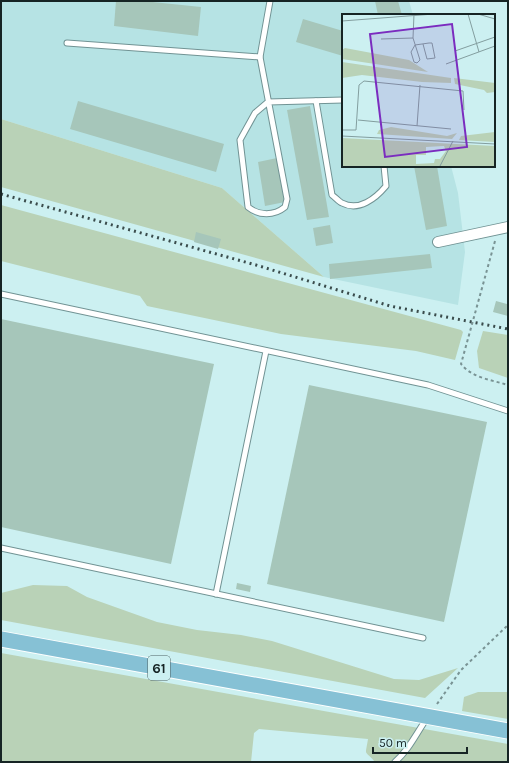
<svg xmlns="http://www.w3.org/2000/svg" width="509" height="763" font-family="Karla,sans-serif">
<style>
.built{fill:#b6e3e4}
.green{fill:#b9d2b7}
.building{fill:#a6c6ba}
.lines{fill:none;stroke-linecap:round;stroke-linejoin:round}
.lane-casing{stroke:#719394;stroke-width:7}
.street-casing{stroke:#719394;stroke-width:12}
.primary-casing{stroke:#fff;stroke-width:17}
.path{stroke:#799394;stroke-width:2;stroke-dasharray:3 3;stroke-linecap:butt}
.lane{stroke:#fff;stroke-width:5}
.street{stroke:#fff;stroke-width:10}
.primary{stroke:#86c1d5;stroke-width:15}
.rail{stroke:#3a4c4c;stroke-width:3;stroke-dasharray:2 4;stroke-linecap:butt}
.labels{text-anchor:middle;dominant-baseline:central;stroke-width:4;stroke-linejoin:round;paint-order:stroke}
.shield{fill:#ccf0f1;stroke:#4d6162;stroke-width:1}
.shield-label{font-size:14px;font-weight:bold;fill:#162424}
.inset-road{fill:none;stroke:#839e9f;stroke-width:1}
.view{fill:#7b2cbf;fill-opacity:0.15;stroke:#7b2cbf;stroke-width:2}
.inset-edge{fill:none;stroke:#162424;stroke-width:2}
</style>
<rect width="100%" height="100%" fill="#ccf0f1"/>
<polygon class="built" points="1,1 409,1 413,15 343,15 343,166 451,166 458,193 465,252 458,305 324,277 222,188 1,119"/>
<g class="green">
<polygon points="1,119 222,188 324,277 1,187"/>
<polygon points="1,205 461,330 463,332 455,360 416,351 281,334 147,306 140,296 1,261"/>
<polygon points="483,331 508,335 508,378 479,368 477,351"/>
<polygon points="33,585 67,586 87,597 157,622 197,630 241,635 272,641 394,679 419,680 458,668 425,698 1,620 1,593"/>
<path d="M1,653L508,744V762H375C364,749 365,758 368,739L259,729L254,733L251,762H1Z"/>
<polygon points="478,692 508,692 508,719 462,711 464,697"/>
</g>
<g class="building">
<polygon points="116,1 143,1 201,7 198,36 114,26"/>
<polygon points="375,1 398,1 402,15 378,15"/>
<polygon points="303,19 343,31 343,56 296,42"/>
<polygon points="78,101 224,144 216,172 70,129"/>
<polygon points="310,106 329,217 307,220 287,110"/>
<polygon points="277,158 285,202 265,206 258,162"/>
<polygon points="414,166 437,166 447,226 426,230"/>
<polygon points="330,225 333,243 316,246 313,228"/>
<polygon points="196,232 221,239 218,249 194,242"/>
<polygon points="430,254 432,268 330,279 329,264"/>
<polygon points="496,301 507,304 508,301 508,316 493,312"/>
<polygon points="1,319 214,364 171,564 1,527"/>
<polygon points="309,385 487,422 444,622 267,584"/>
<polygon points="237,583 251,586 250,592 236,589"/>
</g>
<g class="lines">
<defs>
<g id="lane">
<path d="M270,1L260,57L287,199L285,207C274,216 259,216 248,207L240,140L255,113L268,102L343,100"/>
<polyline points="67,43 260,57"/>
<path d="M316,101L332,195C335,197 339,202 342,203C359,212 376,198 386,186L384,166"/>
<polyline points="1,294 428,385 508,411"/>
<polyline points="1,548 423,638"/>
<polyline points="216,594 266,351"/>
<path d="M395,762C409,750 416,734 427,718"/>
</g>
<polyline id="street" points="438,242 508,227"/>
<polyline id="primary" points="1,639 508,731"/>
</defs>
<use href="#lane" class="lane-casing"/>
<use href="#street" class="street-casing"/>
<use href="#primary" class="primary-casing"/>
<g class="path">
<path d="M495,241L461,364C472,378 492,380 508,385"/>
<polyline points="437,704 461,670 508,625"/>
</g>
<use href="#lane" class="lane"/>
<use href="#street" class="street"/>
<use href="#primary" class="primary"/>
<polyline class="rail" points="1,194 256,265 390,306 508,329"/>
</g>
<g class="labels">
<rect class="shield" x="148" y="656" width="22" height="24" rx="3"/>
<g class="shield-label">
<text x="159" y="668">61</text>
</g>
</g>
<g transform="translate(342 14)">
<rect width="153" height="153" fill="#ccf0f1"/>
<path d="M3,34L67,46L86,58L0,45V36ZM0,48L109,64V69L80,68L20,61L0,64ZM112,64L153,69V78L145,79L142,76L113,70ZM49,113L105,122L115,119L110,125L35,120L37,116ZM153,118V128L117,126L119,122ZM0,124L153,132V153H0ZM102,132L104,137L98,145H93L92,149L74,150V141H84V133Z" fill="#b9d2b7" fill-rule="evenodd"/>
<path class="inset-road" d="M72,0L71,24L78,46L75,49L72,48L69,38L73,31M126,0L137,38M136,0L153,5M0,7L92,0M39,25L71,24M73,31L87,29H90L93,44L85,45L81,30M113,37L153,23M104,50L153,32M16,106L109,115M75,112L78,71M0,116H14L17,71L22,67L121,77L122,96M0,122L153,130M98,152L111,127"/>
<path class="view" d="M110,10L125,133L43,143L28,20Z"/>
<rect width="153" height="153" class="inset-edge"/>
</g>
<rect width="509" height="763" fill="none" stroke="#162424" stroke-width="4"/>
<path d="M373 747v6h94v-6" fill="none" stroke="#162424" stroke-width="2"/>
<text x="379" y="747" font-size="12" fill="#162424" stroke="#ccf0f1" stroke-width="3" paint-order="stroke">50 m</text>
</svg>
